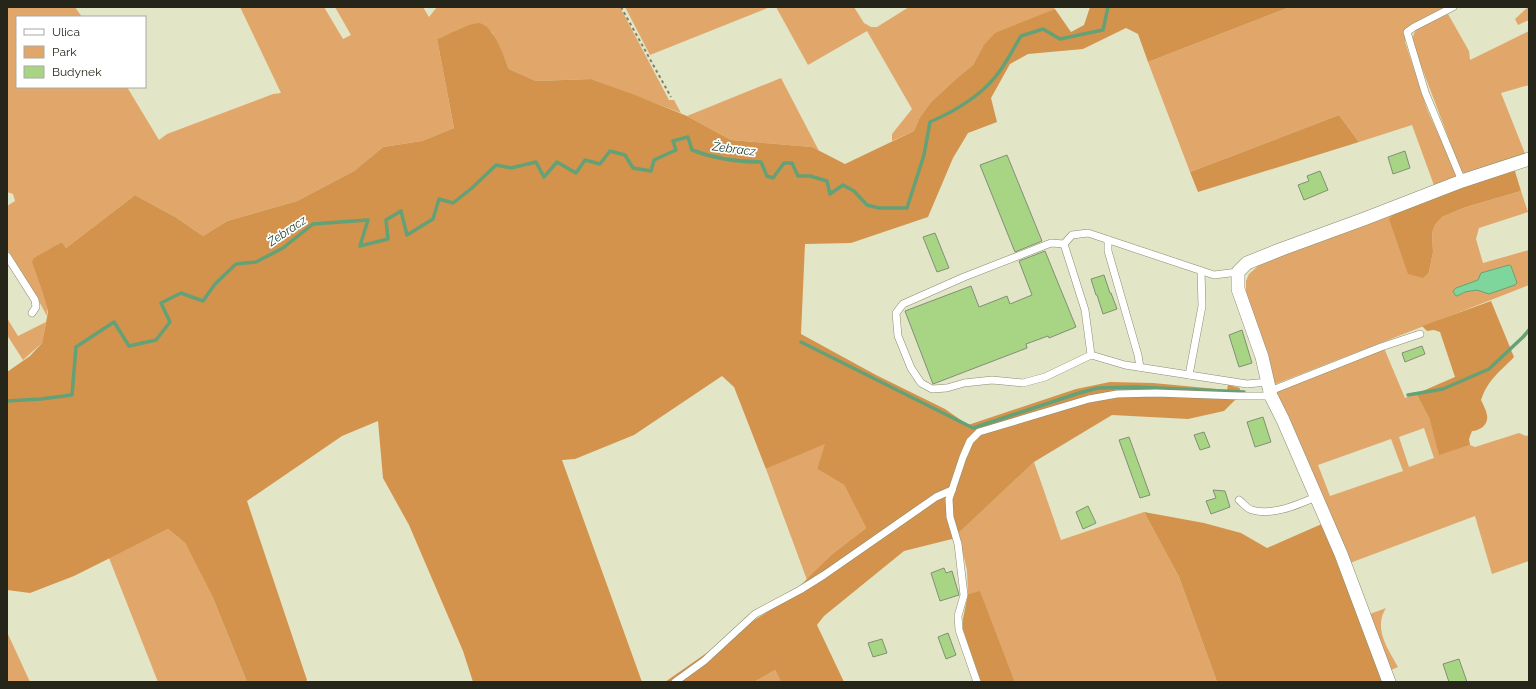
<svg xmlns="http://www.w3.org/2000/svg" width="1536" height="689" font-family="Raleway,sans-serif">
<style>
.green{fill:#e1a76a;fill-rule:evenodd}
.forest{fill:#d4934c}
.water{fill:#7fd69d;stroke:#64a176}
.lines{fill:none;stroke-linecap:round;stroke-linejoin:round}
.stream{stroke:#64a176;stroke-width:3.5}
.building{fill:#a8d584;stroke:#818f77}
.lane-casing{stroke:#8a8c71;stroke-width:8}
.street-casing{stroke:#8a8c71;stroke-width:14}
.path{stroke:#80816d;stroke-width:2;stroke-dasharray:3 3;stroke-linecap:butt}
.lane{stroke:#fff;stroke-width:7}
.street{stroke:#fff;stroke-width:13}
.labels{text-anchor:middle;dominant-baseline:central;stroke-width:3.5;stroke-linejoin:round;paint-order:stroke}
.water-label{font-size:12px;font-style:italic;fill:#183d26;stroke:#fff}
</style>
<rect width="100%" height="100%" fill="#e3e5c7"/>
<g class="green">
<path d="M7,7H75L82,17H17V87H127L159,140L167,134L273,94L281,93L240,7H324L343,39L351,35L335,7H423L429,17L437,7H620L669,100H674L681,113L591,79L536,81L509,69L492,32L476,23L437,39L454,128L422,141L383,147L354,171L297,201L227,221L203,236L177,218L135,195L66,248L62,242L33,262C37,275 49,303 47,316L35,294L7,249V206L15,201L13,194L7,192Z"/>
<polygon points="625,7 770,7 650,55"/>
<polygon points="776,7 854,7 864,23 871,27 877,27 909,7 1053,7 1055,9 1036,18 983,46 973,65 957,78 931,102 920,117 914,131 892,141 892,134 912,109 867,31 808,65"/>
<polygon points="1290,7 1445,7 1410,25 1406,29 1405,42 1427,109 1454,169 1456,177 1435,188 1412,125 1359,142 1339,115 1190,172 1148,62"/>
<polygon points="1528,7 1529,7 1529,20 1518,25 1515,19"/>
<path d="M1448,14L1469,51L1470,60L1529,31V85L1501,93L1526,156L1472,173H1464L1461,171L1414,47C1412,40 1412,35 1417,29Z"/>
<polygon points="781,78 819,151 812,147 731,140 687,116"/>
<path d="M1521,191L1528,212L1479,228L1476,239L1483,263L1529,250V285L1273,385L1249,306L1246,291V281L1249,274L1267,258L1395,212L1429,272L1433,252L1432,233L1435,225L1442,217L1466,207ZM1509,265L1511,266L1517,283L1489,294L1477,290L1465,292L1457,296L1456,288L1479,280L1481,273Z"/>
<polygon points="7,318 18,336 46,322 42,343 23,360 7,335"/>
<path d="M1384,348L1405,398L1418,393V397L1429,418L1439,454L1470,445L1475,447L1519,433L1526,436L1529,435V561L1492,574L1475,516L1350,563L1276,392ZM1424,428L1434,458L1409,467L1399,437ZM1391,439L1403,471L1330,496L1318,465Z"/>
<polygon points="826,443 817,469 844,485 866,528 831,555 807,580 766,469"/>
<polygon points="1034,462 1061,540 1144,512 1179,577 1217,682 1015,682 980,592 968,594 967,570 958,533"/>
<polygon points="168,529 185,543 213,598 247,682 158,682 109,558"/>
<path d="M1386,608C1373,628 1388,649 1398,667L1391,670L1370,614Z"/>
<polygon points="7,632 30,682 7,682"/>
<polygon points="775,670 781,682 754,682"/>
</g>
<g class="forest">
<path d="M1090,7H1290L1148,62L1138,34L1126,28L1083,49L1028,54L1010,64L991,98L997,122L968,133L953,158L928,217L851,243L805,244L801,334L876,375L945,409L968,425L1076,389L1110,382L1153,383L1227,390L1228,385L1240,388L1239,396L1224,411L1188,419L1112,415L1034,462L952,539L904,551L824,616L817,625L844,682H781L775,670L754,682H665L748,624L786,600L831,555L866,528L844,485L817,469L825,444L766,469L734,387L722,376L634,435L575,459L562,460L642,682H473L463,651L409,525L383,478L378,421L342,436L247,501L307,680L306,682H247L213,598L185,543L168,529L74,576L30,593L7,590V372L30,356L42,343L48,312L43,293L32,262L34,258L62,242L66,248L135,195L177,218L203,236L227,221L297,201L354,171L383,147L422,141L454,128L437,39C445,36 471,23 477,23C494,23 503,56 509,69L536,81L591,79L635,95L687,116L731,140L812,147L845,164L914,131L920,117L931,102L957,78L973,65L983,46L995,33L1055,9L1071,32L1084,25Z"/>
<polygon points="1339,115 1359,142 1198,192 1190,172"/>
<polygon points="1514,168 1521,191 1466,207 1442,217 1435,225 1432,233 1433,252 1429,272 1423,278 1408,274 1389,219 1395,212"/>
<path d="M1491,301L1514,357C1499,373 1488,379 1481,400C1483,404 1486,410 1487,415C1489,424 1480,431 1472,431L1469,439L1470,445L1439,455L1429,418L1418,397V393L1455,377L1440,332L1434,330L1427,331L1422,326Z"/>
<polygon points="1144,512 1204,523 1241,533 1267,548 1324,523 1384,682 1217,682 1179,577"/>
<polygon points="980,591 1015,682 981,682 963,630 963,619 968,594"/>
</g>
<polygon class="water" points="1509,265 1511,266 1517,283 1515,285 1489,294 1477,290 1465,292 1457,296 1455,295 1453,291 1456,288 1478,280 1481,273"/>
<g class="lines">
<g class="stream">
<polyline points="801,342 973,428 1079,393 1098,388 1136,387 1244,392"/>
<polyline points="1408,395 1443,389 1489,369 1523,337 1529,330"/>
<path d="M7,401L41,399L72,395L76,347L114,322L129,346L156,340L170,322L161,303L181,293L203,301L215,284L236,264L256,262L283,248L313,224L368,220L360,246L388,239L386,220L401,211L407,235L433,219L439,199L453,203L472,188L496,165L511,168L536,162L544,177L557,162L576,173L585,160L600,164L610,151L625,155L633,168L651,171L654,160L676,150L673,141L688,137L692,150C715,159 737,162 761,162L767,176L773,178L784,163H792L798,176H810L827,181L830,194L843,185L854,191L867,205L879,208H907L924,155L930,122C953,112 980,96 996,76C1006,64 1013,49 1021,36L1043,29L1060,39L1103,30L1108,7"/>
</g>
</g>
<g class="building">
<polygon points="1405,151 1410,168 1393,174 1388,157"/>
<polygon points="1007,155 1042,241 1015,252 980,165"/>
<polygon points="1320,171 1328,190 1304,200 1298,185 1309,181 1307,176"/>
<polygon points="935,233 949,268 937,272 923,237"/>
<polygon points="1045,251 1076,327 1049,338 1048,336 1026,344 1027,348 933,384 905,311 971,286 979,307 1007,296 1010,304 1032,295 1019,261"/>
<polygon points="1104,275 1110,293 1111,293 1117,309 1103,314 1097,295 1096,295 1091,279"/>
<polygon points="1242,330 1252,363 1239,367 1229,335"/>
<polygon points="1422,346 1425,354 1405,362 1402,353"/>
<polygon points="1263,417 1271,442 1255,447 1247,422"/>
<polygon points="1204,432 1210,447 1200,450 1194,435"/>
<polygon points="1129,437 1150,495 1140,498 1119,440"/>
<polygon points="1213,490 1225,491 1230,507 1211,514 1206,501 1216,498"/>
<polygon points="1088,506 1096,523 1083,529 1076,512"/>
<polygon points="944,568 946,573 952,571 959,595 940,601 931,573"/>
<polygon points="948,633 956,655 946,659 938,637"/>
<polygon points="882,639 887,653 873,657 868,643"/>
<polygon points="1459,659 1467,682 1449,682 1443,664"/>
</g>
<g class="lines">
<defs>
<g id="lane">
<polyline points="1453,7 1414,27 1407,32 1425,92 1462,181"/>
<polyline points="1108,240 1108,251 1138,355 1140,367"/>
<polyline points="1064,244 1051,243 964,277 903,304 896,313 898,336 911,368 921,383 932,389 947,388 964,383 992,380 1023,383 1045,377 1091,355"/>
<polyline points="7,256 35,300 36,307 32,313"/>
<polyline points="1238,272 1214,275 1088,233 1072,235 1064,244 1085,310 1091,355 1125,365 1247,384 1268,382"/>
<polyline points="1189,375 1202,306 1201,271"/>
<polyline points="1270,391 1381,347 1420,334"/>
<path d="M1239,500C1243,503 1247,509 1252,510C1273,516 1297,505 1316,497"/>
<polyline points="675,682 704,661 755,614 800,590 824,575 936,497 952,490"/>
<polyline points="977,682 959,630 958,616 964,595 958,544 950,517 949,499 963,457 970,441 979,432 1089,399 1117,394 1156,393 1239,396 1271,396"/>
</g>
<polyline id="street" points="1389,682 1341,554 1283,420 1271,396 1262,357 1238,289 1238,272 1247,263 1282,249 1364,219 1462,181 1529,159"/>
</defs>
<use href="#lane" class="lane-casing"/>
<use href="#street" class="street-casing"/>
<polyline class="path" points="621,7 671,97"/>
<use href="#lane" class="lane"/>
<use href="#street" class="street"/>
</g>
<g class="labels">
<g class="water-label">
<text transform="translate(734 149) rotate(7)">Żebracz</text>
<text transform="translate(287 231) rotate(-34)">Żebracz</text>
</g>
</g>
<rect width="1536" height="689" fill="none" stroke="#25251a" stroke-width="16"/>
<rect x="16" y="16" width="130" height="72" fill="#ffffff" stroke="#a8a8a3"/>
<rect x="24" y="29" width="20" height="6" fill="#ffffff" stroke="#a8a8a3"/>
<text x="52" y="36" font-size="12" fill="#25251a">Ulica</text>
<rect x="24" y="46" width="20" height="12" fill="#e1a76a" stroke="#a8a8a3"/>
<text x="52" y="56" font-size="12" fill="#25251a">Park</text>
<rect x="24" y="66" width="20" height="12" fill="#a8d584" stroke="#a8a8a3"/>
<text x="52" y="76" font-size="12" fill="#25251a">Budynek</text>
</svg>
